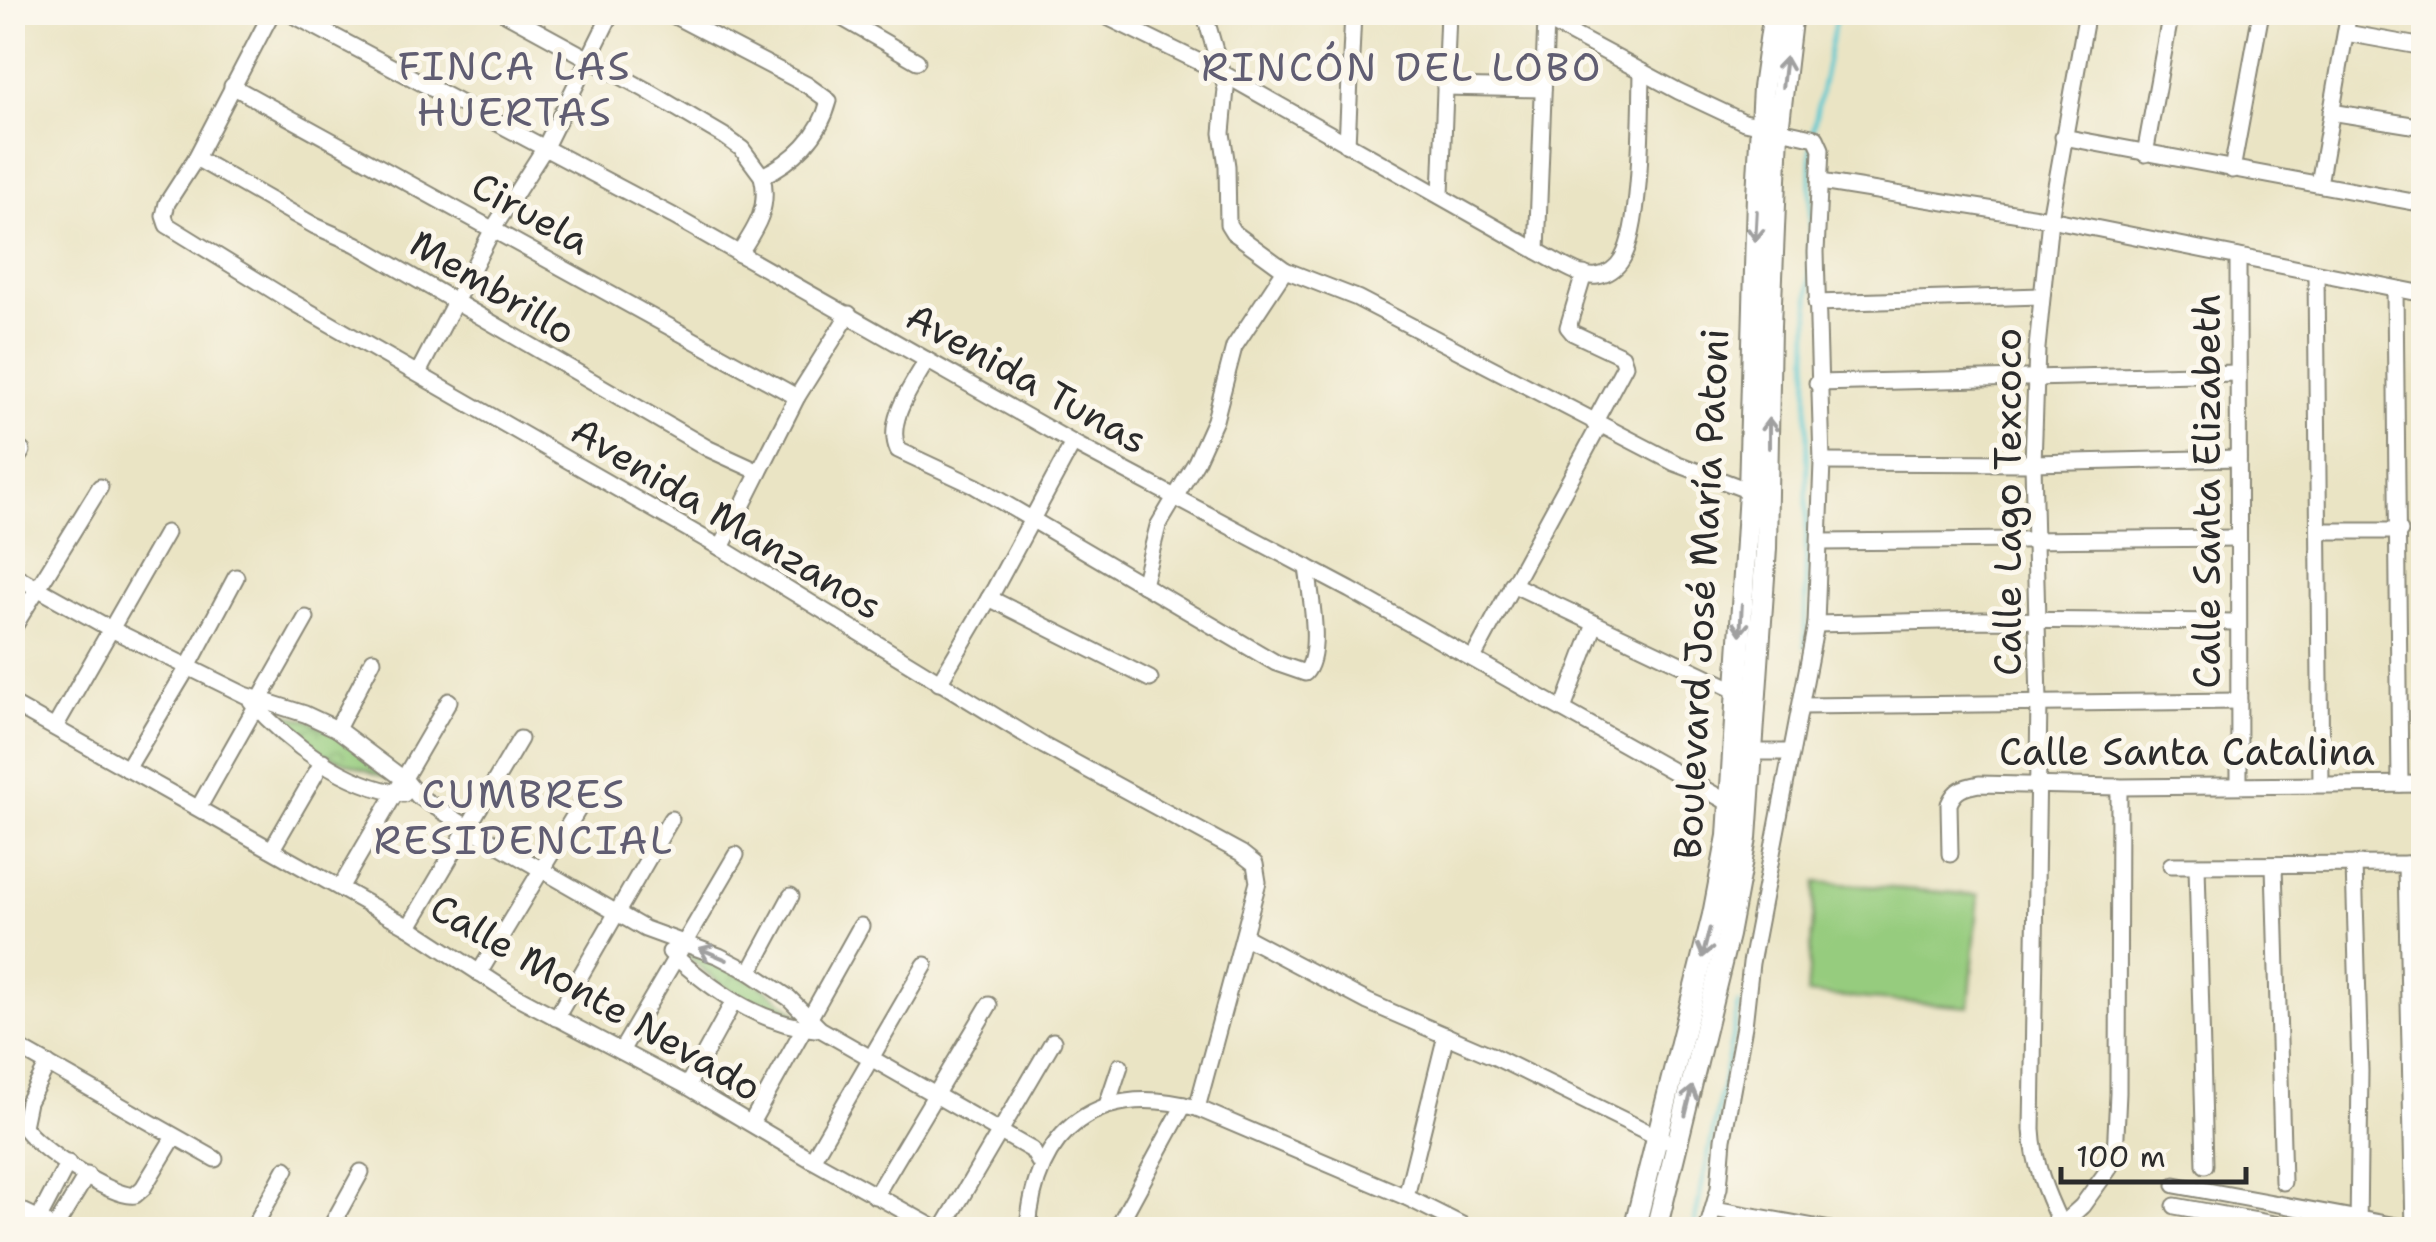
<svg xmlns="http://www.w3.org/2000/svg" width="2436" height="1242" font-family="'Shantell Sans',sans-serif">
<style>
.park{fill:url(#park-crowns);stroke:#607c54;stroke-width:2.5}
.garden{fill:#96cc7e;stroke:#607c54;stroke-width:2.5}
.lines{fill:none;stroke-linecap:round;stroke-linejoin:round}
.stream{stroke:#5ac7d0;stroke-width:4}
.street-casing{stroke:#8a8878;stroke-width:19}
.secondary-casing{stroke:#8a8878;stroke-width:24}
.street{stroke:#fff;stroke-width:15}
.secondary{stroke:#fff;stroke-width:20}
.oneway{stroke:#a0a0a0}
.labels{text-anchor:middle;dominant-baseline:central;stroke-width:10;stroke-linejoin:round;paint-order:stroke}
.street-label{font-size:38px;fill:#2b2b2b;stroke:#fbf7ec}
.neighbourhood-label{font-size:40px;letter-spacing:2.5px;fill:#605d72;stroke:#fbf7ec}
</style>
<defs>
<pattern id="park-crowns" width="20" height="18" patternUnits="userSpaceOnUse" patternTransform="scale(2.5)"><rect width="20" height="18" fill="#96cc7e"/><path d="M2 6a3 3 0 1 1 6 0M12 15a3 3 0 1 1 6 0" fill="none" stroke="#81af6d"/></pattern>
</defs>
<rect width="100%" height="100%" fill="#fbf7ec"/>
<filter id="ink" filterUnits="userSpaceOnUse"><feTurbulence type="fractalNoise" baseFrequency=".01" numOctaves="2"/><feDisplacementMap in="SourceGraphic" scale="20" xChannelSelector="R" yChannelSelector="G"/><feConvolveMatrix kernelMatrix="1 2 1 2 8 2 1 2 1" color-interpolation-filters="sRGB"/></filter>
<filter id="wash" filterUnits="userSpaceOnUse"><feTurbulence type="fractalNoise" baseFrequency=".0048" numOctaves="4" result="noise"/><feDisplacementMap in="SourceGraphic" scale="40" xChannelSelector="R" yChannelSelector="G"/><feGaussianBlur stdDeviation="2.25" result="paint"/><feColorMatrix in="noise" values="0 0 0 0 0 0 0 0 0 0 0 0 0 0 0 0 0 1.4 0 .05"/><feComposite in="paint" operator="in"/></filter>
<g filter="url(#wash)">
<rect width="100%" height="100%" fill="#eae4c4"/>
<g class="park">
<polygon points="263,707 310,721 341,738 394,781 329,756 298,739"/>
<path d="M679,948C726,964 764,982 800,1017C744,1003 720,988 679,948Z"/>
</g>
<polygon class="garden" points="1816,882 1979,895 1969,1007 1807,994"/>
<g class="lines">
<g class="stream">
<polyline points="1813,131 1837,12"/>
<polyline points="1805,646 1811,141"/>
<polyline points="1693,1230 1739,1004"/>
</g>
</g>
</g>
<g filter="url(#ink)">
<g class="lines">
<defs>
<g id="street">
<polyline points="272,12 196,158 167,203 164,216 167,225 287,299 721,548 1044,746 1241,853 1255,864 1258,882 1197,1108"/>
<polyline points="288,12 673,216 1073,443 1350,590 1731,804"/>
<polyline points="503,12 646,90 724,136 742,149 762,176"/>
<path d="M667,12L807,85L829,101C820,136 794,161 762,176C770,208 756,228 739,254"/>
<polyline points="832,12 917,61"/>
<path d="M1097,12L1222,73L1560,264C1571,269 1584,278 1597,276C1607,275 1617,268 1622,259C1642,227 1641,113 1642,72"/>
<polyline points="1204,12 1226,89 1222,133 1227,166 1228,224 1233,232 1285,270"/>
<polyline points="1531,12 1678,91 1744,122 1816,138 1821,149 1816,252 1822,462 1816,624 1751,963 1744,1026 1723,1139 1719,1188 1707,1230"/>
<polyline points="2346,33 2424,47"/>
<polyline points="232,86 797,397"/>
<polyline points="1445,87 1543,89"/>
<polyline points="2331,112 2424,127"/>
<polyline points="2063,137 2424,204"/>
<polyline points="1347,145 1353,12"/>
<polyline points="2145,154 2171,12"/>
<polyline points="196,158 315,226 356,244 709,449 757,471"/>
<polyline points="2232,170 2261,12"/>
<polyline points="1821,182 2050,219 2424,294"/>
<polyline points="2319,184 2349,12"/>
<polyline points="1441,195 1448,12"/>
<polyline points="1537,251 1546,20"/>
<polyline points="2238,257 2239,785"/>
<polyline points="1584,274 1568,327 1573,333 1622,356 1625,365 1594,423"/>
<polyline points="2316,274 2321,784"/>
<polyline points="2395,289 2400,784"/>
<polyline points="1816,303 2041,296"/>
<path d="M927,360C913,385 885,421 898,450L975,486L1276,663L1305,673C1323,654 1310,593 1307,567"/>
<polyline points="418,373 493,229 544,149 612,12"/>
<polyline points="1817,383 2237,373"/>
<polyline points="1822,462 2033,463 2238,458"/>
<polyline points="12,466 22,451"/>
<polyline points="2320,531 2400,531"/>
<polyline points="1821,542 2238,538"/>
<polyline points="721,548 797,397 849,314"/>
<polyline points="12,574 109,628 245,695 305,714 337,729 405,780 418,796 469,828 645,929 719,956 750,972 789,998 820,1029 1032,1150 1041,1165"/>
<polyline points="1512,584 1737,691"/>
<polyline points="1143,585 1158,526 1196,462 1215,420 1234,347 1285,270 1357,298 1675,463 1755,493"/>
<polyline points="989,598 1150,679"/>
<polyline points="1816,624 1983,620 2238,622"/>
<polyline points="12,630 100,487"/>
<polyline points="1473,658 1599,426"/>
<polyline points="939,683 995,588 1073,443"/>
<path d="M251,701C289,744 345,786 404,794"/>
<polyline points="12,704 409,927 512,994 687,1086 812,1160 938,1230"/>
<polyline points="1801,706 2239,701"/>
<polyline points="1563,709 1595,624"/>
<polyline points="55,727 166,533"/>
<polyline points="337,729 373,660"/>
<polyline points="1751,752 1789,752"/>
<polyline points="127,769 188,667 236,577"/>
<polyline points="199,807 306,618"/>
<polyline points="272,849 323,761"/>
<path d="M1950,854L1949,804C1955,789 1964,787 1979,784L2119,787L2424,784"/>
<polyline points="2354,864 2360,1071 2358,1230"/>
<polyline points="2406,864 2414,1230"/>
<polyline points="2171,865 2424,864"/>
<polyline points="2274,865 2283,1182"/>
<polyline points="2197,866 2205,1165"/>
<polyline points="340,888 449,701"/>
<polyline points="409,927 520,739"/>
<polyline points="1245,937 1368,1002 1493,1056 1664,1140"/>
<path d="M670,952C711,989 759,1024 815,1029"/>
<polyline points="750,972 791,896"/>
<polyline points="479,973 594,783"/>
<polyline points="556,1018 671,819"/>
<polyline points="12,1044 215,1159"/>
<polyline points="621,1051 736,855"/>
<path d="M48,1064L28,1102L23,1126C34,1146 113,1199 135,1195L143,1188L174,1137"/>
<polyline points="687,1086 734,1001"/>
<polyline points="1107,1105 1120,1066"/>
<polyline points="751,1123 861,926"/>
<polyline points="812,1160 925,965"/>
<polyline points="2175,1185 2418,1230"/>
<polyline points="875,1196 989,1005"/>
<polyline points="1406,1197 1446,1035"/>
<polyline points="12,1206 44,1221"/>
<polyline points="2175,1206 2306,1230"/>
<polyline points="1714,1209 1831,1230"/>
<polyline points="39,1218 68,1163"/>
<path d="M2061,1225C2046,1193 2034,1165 2032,1129L2039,702L2033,463L2037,348L2050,219L2087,12"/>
<polyline points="2061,1225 2082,1206 2108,1170 2115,1155 2118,1093 2119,787"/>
<polyline points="56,1226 87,1175"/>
<polyline points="252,1230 286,1169"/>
<polyline points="329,1230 361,1172"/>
<polyline points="942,1230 1053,1041"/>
<path d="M1028,1230C1035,1129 1098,1081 1197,1108L1406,1197L1472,1230"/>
<polyline points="1116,1230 1184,1105"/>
</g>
<g id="secondary">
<polyline points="1634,1230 1713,915 1728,836 1749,492 1757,195 1763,88 1774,12"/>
<polyline points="1656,1230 1728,935 1746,838 1766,548 1770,326 1778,131 1792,12"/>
</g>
</defs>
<use href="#street" class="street-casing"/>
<use href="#secondary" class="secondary-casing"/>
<use href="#street" class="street"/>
<use href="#secondary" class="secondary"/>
</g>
<defs><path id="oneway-shaft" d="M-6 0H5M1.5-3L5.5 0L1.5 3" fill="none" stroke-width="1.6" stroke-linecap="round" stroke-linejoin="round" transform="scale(2.5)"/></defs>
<g class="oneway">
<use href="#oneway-shaft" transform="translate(1784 72) rotate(-83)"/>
<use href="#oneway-shaft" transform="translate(1756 226) rotate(93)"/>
<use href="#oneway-shaft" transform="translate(1769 433) rotate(-90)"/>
<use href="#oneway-shaft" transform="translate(1741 620) rotate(93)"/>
<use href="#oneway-shaft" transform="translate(1706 943) rotate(104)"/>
<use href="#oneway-shaft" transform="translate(713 954) rotate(-157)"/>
<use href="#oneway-shaft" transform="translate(1689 1101) rotate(-76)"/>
</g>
</g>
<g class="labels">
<g class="street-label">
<text transform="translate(531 213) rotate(29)">Ciruela</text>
<text transform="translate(493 287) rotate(31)">Membrillo</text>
<text transform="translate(1027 378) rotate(29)">Avenida Tunas</text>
<text transform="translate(2206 491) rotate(-90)">Calle Santa Elizabeth</text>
<text transform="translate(2007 502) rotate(-90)">Calle Lago Texcoco</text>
<text transform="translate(727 518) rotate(31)">Avenida Manzanos</text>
<text transform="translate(1701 594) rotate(-87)">Boulevard José María Patoni</text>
<text x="2187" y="751">Calle Santa Catalina</text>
<text transform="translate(596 997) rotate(30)">Calle Monte Nevado</text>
</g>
<g class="neighbourhood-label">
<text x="515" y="66">FINCA LAS<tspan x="515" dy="46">HUERTAS</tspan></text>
<text x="1402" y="67">RINCÓN DEL LOBO</text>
<text x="524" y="794">CUMBRES<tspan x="524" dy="46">RESIDENCIAL</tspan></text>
</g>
</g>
<rect width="2436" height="1242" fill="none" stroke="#fbf7ec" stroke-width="50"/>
<path d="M2061 1167v15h185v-15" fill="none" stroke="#2b2b2b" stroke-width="5"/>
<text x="2076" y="1167" font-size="30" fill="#2b2b2b" stroke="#fbf7ec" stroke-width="8" paint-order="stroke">100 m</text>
</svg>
